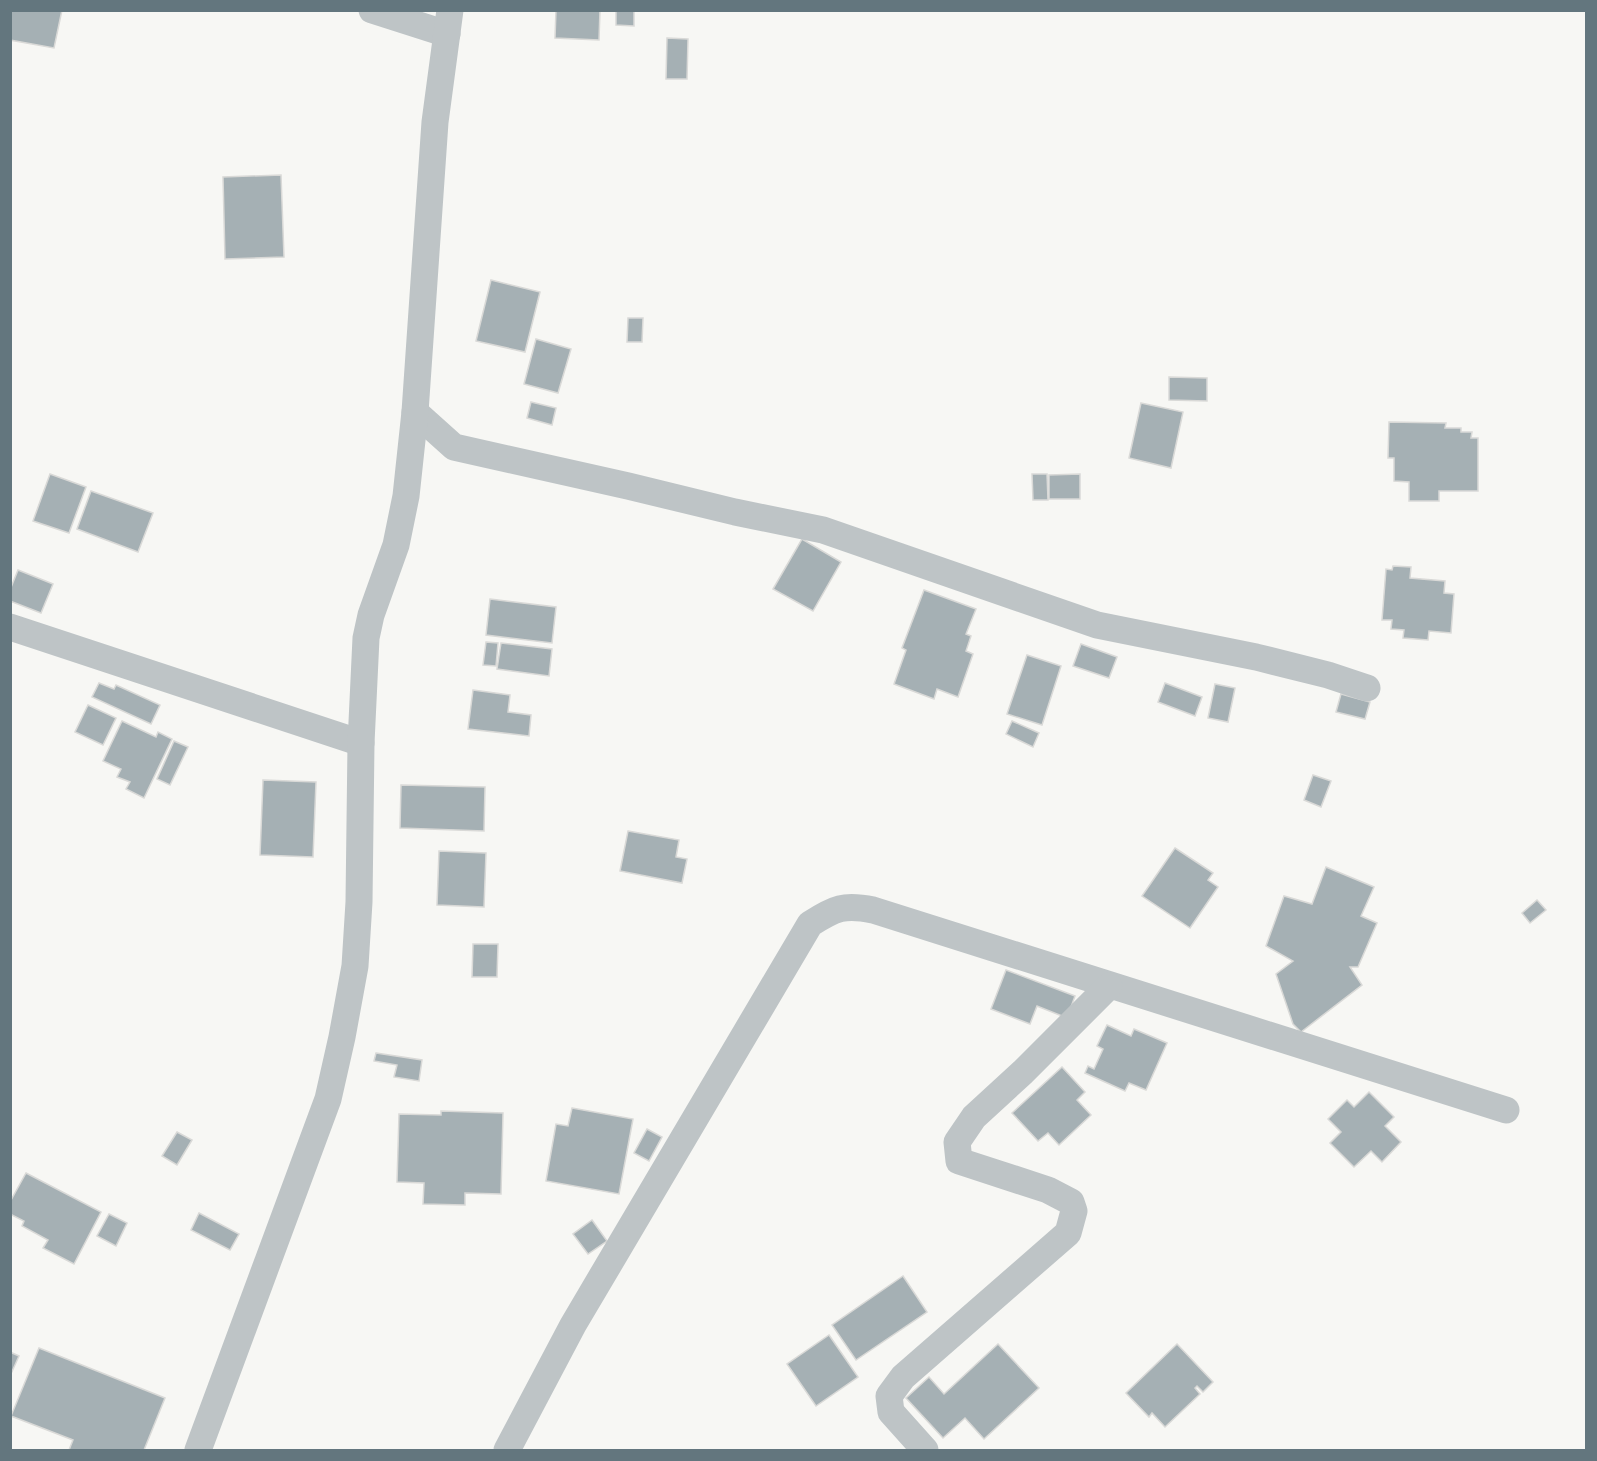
<svg xmlns="http://www.w3.org/2000/svg" width="1597" height="1461" font-family="'DejaVu Sans',sans-serif">
<style>
.building{fill:#a5b0b4;stroke:#d9d9d7;stroke-width:1.5}
.lines{fill:none;stroke-linecap:round;stroke-linejoin:round}
.minor{stroke:#bec4c6;stroke-width:27}
</style>
<rect width="100%" height="100%" fill="#f7f7f4"/>
<g class="building">
<polygon points="10,10 62,10 54,48 10,40"/>
<polygon points="556,10 600,10 599,40 555,38"/>
<polygon points="616,10 634,10 634,26 616,25"/>
<polygon points="667,38 688,39 687,79 666,79"/>
<polygon points="281,175 284,257 225,259 223,177"/>
<polygon points="491,280 540,292 525,352 476,341"/>
<polygon points="628,318 643,318 642,342 627,342"/>
<polygon points="536,339 571,349 558,393 524,384"/>
<polygon points="1169,377 1207,378 1207,401 1169,400"/>
<polygon points="531,402 556,408 552,425 527,418"/>
<polygon points="1141,403 1183,412 1171,468 1129,458"/>
<polygon points="1389,422 1446,423 1445,428 1461,428 1461,432 1472,432 1471,438 1478,438 1478,491 1439,491 1439,501 1409,501 1409,482 1394,481 1394,458 1388,458"/>
<polygon points="50,474 86,487 69,533 33,521"/>
<polygon points="1032,474 1047,474 1048,500 1033,500"/>
<polygon points="1080,474 1080,499 1049,499 1049,475"/>
<polygon points="91,491 153,513 138,552 77,529"/>
<polygon points="802,539 841,562 813,611 773,589"/>
<polygon points="1393,566 1411,567 1410,578 1445,581 1444,593 1454,594 1451,633 1429,631 1428,640 1403,638 1404,630 1391,629 1392,620 1382,620 1386,569 1392,570"/>
<polygon points="18,570 53,584 41,613 10,601 10,590"/>
<polygon points="924,590 976,609 966,634 971,636 966,651 973,654 958,697 937,689 934,699 894,684 906,650 902,648"/>
<polygon points="490,599 556,607 552,643 486,635"/>
<polygon points="486,642 498,643 496,666 483,665"/>
<polygon points="501,643 552,649 549,676 497,669"/>
<polygon points="1081,644 1117,657 1109,678 1073,666"/>
<polygon points="1027,655 1061,666 1042,725 1007,714"/>
<polygon points="99,683 114,689 116,685 160,705 151,724 92,697"/>
<polygon points="1165,683 1202,697 1195,716 1158,702"/>
<polygon points="1215,684 1235,688 1228,722 1208,718"/>
<polygon points="473,690 510,695 508,712 531,715 529,736 468,729"/>
<polygon points="1341,694 1370,702 1365,719 1336,712"/>
<polygon points="88,705 116,718 103,745 75,732"/>
<polygon points="122,721 156,737 158,732 172,739 144,798 126,789 130,782 117,777 121,769 103,761"/>
<polygon points="1012,721 1039,733 1033,747 1006,734"/>
<polygon points="174,741 188,747 170,785 157,779"/>
<polygon points="1313,775 1331,781 1321,807 1304,800"/>
<polygon points="263,780 316,782 313,857 260,855"/>
<polygon points="401,785 485,787 484,831 400,828"/>
<polygon points="628,831 679,840 676,857 687,859 682,883 620,871"/>
<polygon points="1175,848 1213,873 1208,880 1218,887 1190,928 1142,896"/>
<polygon points="439,851 486,853 484,907 437,905"/>
<polygon points="1326,867 1374,887 1361,916 1377,923 1358,967 1350,967 1362,985 1301,1032 1293,1024 1276,974 1293,961 1266,946 1284,896 1312,904"/>
<polygon points="1537,900 1546,910 1530,923 1522,913"/>
<polygon points="473,944 498,944 497,977 472,977"/>
<polygon points="1006,970 1075,996 1067,1018 1037,1006 1030,1024 991,1009"/>
<polygon points="1107,1025 1131,1036 1134,1029 1167,1043 1146,1090 1129,1083 1125,1091 1085,1073 1088,1066 1094,1069 1103,1049 1097,1046"/>
<polygon points="376,1053 422,1060 419,1081 394,1077 397,1065 374,1061"/>
<polygon points="1062,1067 1085,1092 1077,1100 1091,1115 1059,1145 1048,1133 1038,1141 1012,1113"/>
<polygon points="1369,1092 1394,1117 1385,1126 1401,1142 1382,1162 1371,1151 1354,1167 1330,1143 1341,1132 1328,1119 1347,1100 1354,1107"/>
<polygon points="572,1108 633,1119 619,1194 546,1181 556,1124 568,1126"/>
<polygon points="441,1111 503,1113 501,1194 465,1193 465,1205 423,1204 424,1183 397,1182 399,1114 441,1115"/>
<polygon points="647,1129 662,1137 649,1161 634,1153"/>
<polygon points="177,1132 192,1140 177,1165 162,1156"/>
<polygon points="26,1173 101,1212 74,1264 43,1248 48,1240 22,1226 24,1221 10,1214 10,1202"/>
<polygon points="199,1213 239,1234 230,1250 191,1230"/>
<polygon points="109,1214 127,1223 116,1246 97,1236"/>
<polygon points="592,1220 607,1241 588,1254 573,1234"/>
<polygon points="903,1276 927,1312 856,1360 832,1325"/>
<polygon points="829,1335 858,1377 816,1406 787,1364"/>
<polygon points="998,1344 1039,1388 984,1439 965,1418 943,1438 906,1398 929,1377 944,1394"/>
<polygon points="1177,1344 1213,1382 1203,1392 1197,1386 1195,1388 1200,1394 1165,1427 1152,1413 1149,1417 1126,1393"/>
<polygon points="39,1348 165,1398 144,1450 69,1450 73,1440 11,1416"/>
<polygon points="10,1352 19,1356 10,1376"/>
</g>
<g class="lines">
<g class="minor">
<polyline points="372,10 447,34"/>
<polyline points="415,412 454,447 628,486 735,512 823,530 1097,625 1256,657 1328,675 1367,688"/>
<polyline points="10,627 361,743"/>
<polyline points="198,1450 328,1099 342,1037 355,966 359,902 361,743 366,638 371,615 396,545 406,496 415,412 435,122 450,10"/>
<path d="M507,1450L573,1325L810,924C835,908 844,904 873,910L1506,1110"/>
<polyline points="925,1450 891,1412 889,1396 903,1377 1068,1233 1074,1211 1071,1202 1048,1190 959,1161 957,1142 974,1117 1023,1072 1109,986"/>
</g>
</g>
<rect width="1597" height="1461" fill="none" stroke="#63767e" stroke-width="24"/>
</svg>
